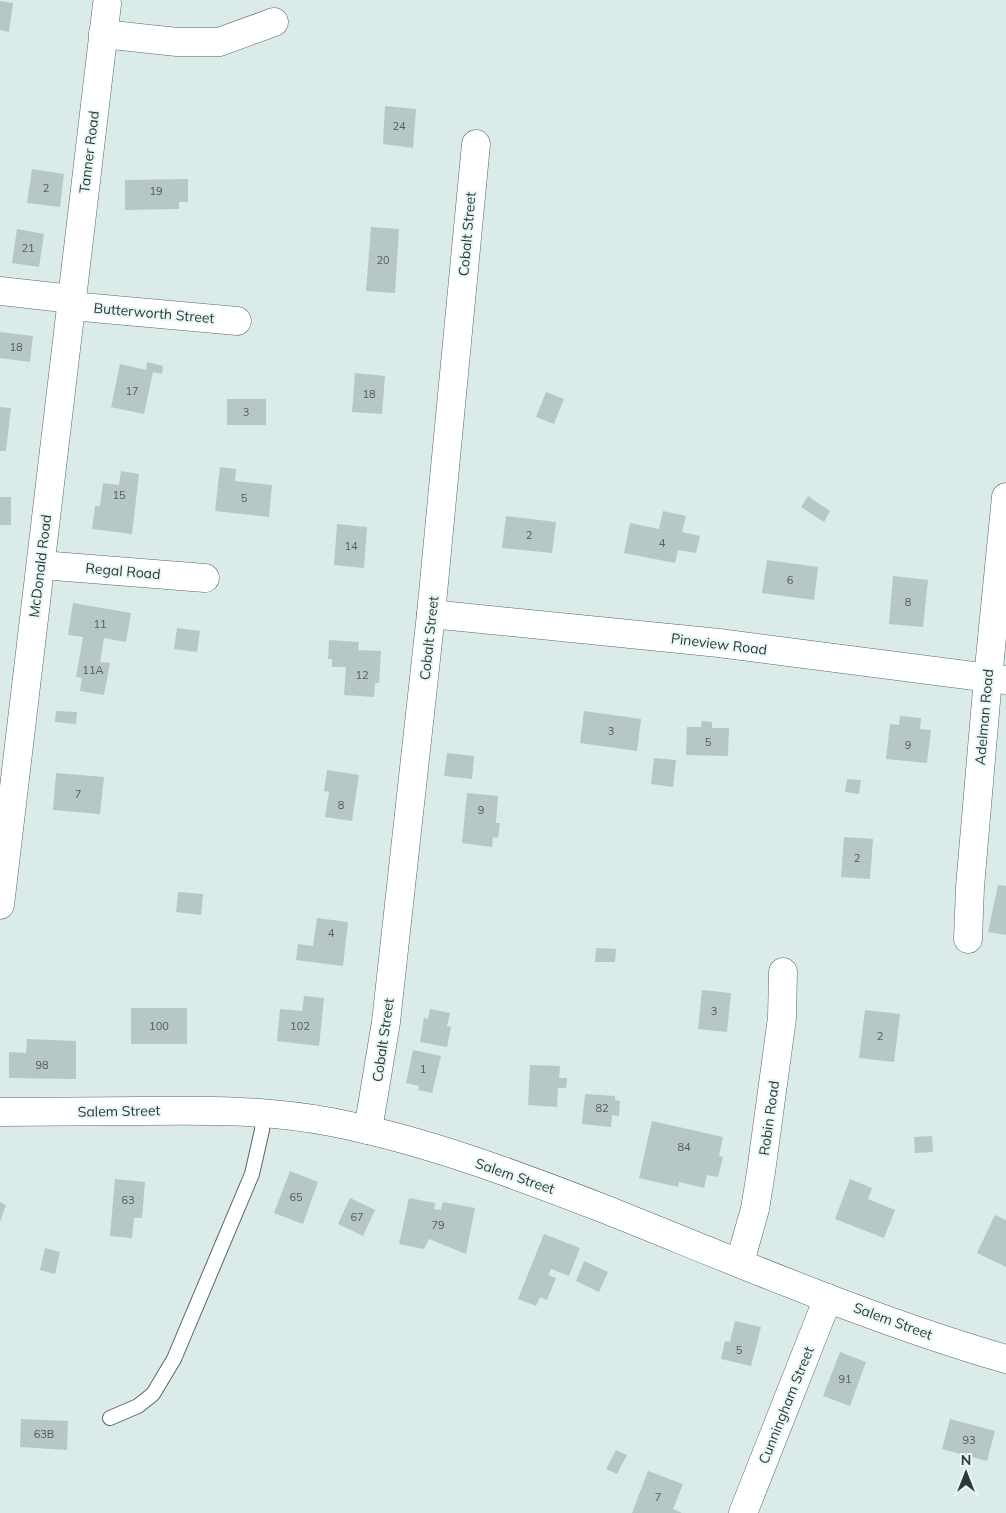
<svg xmlns="http://www.w3.org/2000/svg" width="1006" height="1513" font-family="Mulish,sans-serif">
<style>
.building{fill:#b7c7c5}
.lines{fill:none;stroke-linecap:round;stroke-linejoin:round}
.service-casing{stroke:#586765;stroke-width:16}
.minor-casing{stroke:#586765;stroke-width:29}
.tertiary-casing{stroke:#586765;stroke-width:29}
.service{stroke:#fff;stroke-width:14}
.minor{stroke:#fff;stroke-width:28}
.tertiary{stroke:#fff;stroke-width:28}
.labels{text-anchor:middle;dominant-baseline:central;stroke-width:4;stroke-linejoin:round;paint-order:stroke}
.number-label{font-size:11px;fill:#525c5a}
.street-label{font-size:14px;fill:#313837;stroke:#e7f8f6}
</style>
<rect width="100%" height="100%" fill="#daebe9"/>
<g class="building">
<polygon points="0,1 13,3 9,32 0,30"/>
<polygon points="385,106 416,109 413,148 383,144"/>
<polygon points="32,169 64,174 60,207 27,203"/>
<polygon points="188,179 188,202 179,202 179,209 125,210 125,180"/>
<polygon points="371,227 399,229 395,293 366,291"/>
<polygon points="17,229 44,234 39,267 12,263"/>
<polygon points="0,332 33,336 30,362 0,358"/>
<polygon points="147,362 163,366 162,374 153,372 144,414 111,407 120,364 146,370"/>
<polygon points="355,373 385,376 382,414 352,412"/>
<polygon points="546,392 564,399 554,424 536,417"/>
<rect x="227" y="399" width="39" height="26"/>
<polygon points="0,407 11,408 6,451 0,451"/>
<polygon points="220,467 236,469 235,481 272,485 269,517 215,511"/>
<polygon points="121,471 139,474 132,534 92,529 95,506 100,506 103,483 119,485"/>
<polygon points="808,496 830,511 824,522 801,507"/>
<rect x="0" y="497" width="11" height="28"/>
<polygon points="663,511 686,516 682,532 700,536 696,553 678,550 675,563 624,553 630,523 659,529"/>
<polygon points="506,516 556,522 552,553 502,548"/>
<polygon points="337,524 367,527 364,568 334,565"/>
<polygon points="767,560 818,567 814,600 762,593"/>
<polygon points="893,576 928,580 923,627 889,624"/>
<polygon points="73,603 131,613 126,642 104,638 100,662 110,663 104,695 80,691 82,678 76,677 83,637 68,635"/>
<polygon points="177,628 200,631 197,652 174,649"/>
<polygon points="329,640 359,642 358,650 381,651 379,683 375,683 374,697 344,695 346,667 332,667 332,659 328,659"/>
<polygon points="56,711 77,712 76,724 55,722"/>
<polygon points="584,711 641,719 637,751 580,743"/>
<polygon points="900,716 921,718 920,729 931,730 927,763 886,759 890,724 899,725"/>
<polygon points="702,721 712,722 712,728 729,728 728,756 686,755 687,727 701,727"/>
<polygon points="447,753 474,756 472,779 444,776"/>
<polygon points="654,758 676,760 673,787 651,784"/>
<polygon points="327,770 359,775 352,821 325,817 329,792 324,791"/>
<polygon points="56,773 104,777 100,814 53,810"/>
<polygon points="847,779 861,780 859,794 845,792"/>
<polygon points="467,793 498,796 496,823 500,823 498,838 493,837 492,847 462,843"/>
<polygon points="844,837 873,839 870,879 841,877"/>
<polygon points="998,885 1006,886 1006,935 988,932"/>
<polygon points="178,892 203,894 201,915 176,912"/>
<polygon points="317,918 348,922 343,966 296,960 298,944 313,946"/>
<polygon points="596,948 616,949 615,962 595,962"/>
<polygon points="702,990 731,993 727,1032 698,1029"/>
<polygon points="304,996 324,998 319,1046 277,1041 280,1009 302,1011"/>
<rect x="131" y="1008" width="56" height="36"/>
<polygon points="430,1009 450,1013 447,1026 451,1027 447,1047 420,1042 424,1018 428,1019"/>
<polygon points="865,1010 900,1014 894,1062 859,1058"/>
<polygon points="27,1039 76,1041 76,1079 9,1078 9,1052 26,1053"/>
<polygon points="413,1050 441,1056 432,1093 418,1090 419,1086 406,1083"/>
<polygon points="530,1065 560,1066 559,1078 567,1078 566,1088 558,1088 557,1107 528,1105"/>
<polygon points="585,1094 615,1096 615,1100 620,1101 619,1116 612,1115 611,1127 582,1124"/>
<polygon points="652,1121 723,1137 719,1156 723,1157 718,1177 707,1175 704,1188 679,1182 678,1187 639,1178"/>
<polygon points="932,1136 933,1152 915,1153 914,1137"/>
<polygon points="290,1171 318,1182 303,1224 274,1213"/>
<polygon points="115,1179 145,1182 142,1218 134,1218 132,1238 110,1236"/>
<polygon points="850,1179 872,1188 868,1199 895,1210 884,1238 835,1219"/>
<polygon points="350,1198 375,1210 363,1236 338,1224"/>
<polygon points="409,1198 435,1203 434,1209 441,1210 443,1202 475,1208 466,1254 429,1239 424,1249 399,1244"/>
<polygon points="0,1202 6,1205 0,1222"/>
<polygon points="995,1215 1006,1220 1006,1267 977,1253"/>
<polygon points="544,1234 580,1248 569,1276 551,1269 548,1275 556,1278 547,1300 540,1297 536,1306 518,1299"/>
<polygon points="45,1248 60,1252 55,1274 40,1270"/>
<polygon points="584,1261 608,1272 599,1292 576,1281"/>
<polygon points="735,1321 761,1327 751,1366 721,1359 725,1341 730,1342"/>
<polygon points="840,1352 866,1362 850,1406 823,1396"/>
<polygon points="21,1419 68,1421 67,1450 20,1447"/>
<polygon points="950,1419 995,1431 987,1461 942,1449"/>
<polygon points="616,1450 627,1455 617,1474 606,1469"/>
<polygon points="648,1471 683,1484 673,1509 682,1513 632,1513"/>
</g>
<g class="lines">
<defs>
<polyline id="service" points="110,1418 138,1406 153,1394 174,1359 252,1174 262,1130 263,1112"/>
<g id="minor">
<polyline points="103,34 177,42 219,42 274,22"/>
<polyline points="0,291 72,299"/>
<polyline points="71,306 237,321"/>
<polyline points="41,565 205,578"/>
<polyline points="431,614 719,643 1006,680"/>
<polyline points="0,905 107,4"/>
<polyline points="968,939 970,887 988,678 1006,497"/>
<polyline points="368,1130 386,1022 431,614 476,144"/>
<polyline points="740,1262 755,1209 761,1172 782,1018 783,972"/>
<polyline points="743,1513 828,1298"/>
</g>
<path id="tertiary" d="M0,1112C47,1112 95,1111 142,1111C207,1110 267,1110 331,1122C424,1140 514,1174 602,1208C735,1261 868,1319 1006,1359"/>
</defs>
<use href="#service" class="service-casing"/>
<use href="#minor" class="minor-casing"/>
<use href="#tertiary" class="tertiary-casing"/>
<use href="#service" class="service"/>
<use href="#minor" class="minor"/>
<use href="#tertiary" class="tertiary"/>
</g>
<g class="labels">
<g class="number-label">
<text x="399" y="126">24</text>
<text x="46" y="188">2</text>
<text x="156" y="191">19</text>
<text x="28" y="248">21</text>
<text x="383" y="260">20</text>
<text x="16" y="347">18</text>
<text x="132" y="391">17</text>
<text x="369" y="394">18</text>
<text x="246" y="412">3</text>
<text x="119" y="495">15</text>
<text x="244" y="498">5</text>
<text x="529" y="535">2</text>
<text x="662" y="543">4</text>
<text x="351" y="546">14</text>
<text x="790" y="580">6</text>
<text x="908" y="602">8</text>
<text x="100" y="624">11</text>
<text x="93" y="670">11A</text>
<text x="362" y="675">12</text>
<text x="611" y="731">3</text>
<text x="708" y="742">5</text>
<text x="908" y="745">9</text>
<text x="78" y="794">7</text>
<text x="341" y="805">8</text>
<text x="481" y="810">9</text>
<text x="857" y="858">2</text>
<text x="331" y="933">4</text>
<text x="714" y="1011">3</text>
<text x="159" y="1026">100</text>
<text x="300" y="1026">102</text>
<text x="880" y="1036">2</text>
<text x="42" y="1065">98</text>
<text x="423" y="1069">1</text>
<text x="602" y="1108">82</text>
<text x="684" y="1147">84</text>
<text x="296" y="1197">65</text>
<text x="128" y="1200">63</text>
<text x="357" y="1217">67</text>
<text x="438" y="1225">79</text>
<text x="739" y="1350">5</text>
<text x="845" y="1379">91</text>
<text x="44" y="1434">63B</text>
<text x="969" y="1440">93</text>
<text x="658" y="1497">7</text>
</g>
<g class="street-label">
<text transform="translate(89 152) rotate(-83)">Tanner Road</text>
<text transform="translate(467 234) rotate(-85)">Cobalt Street</text>
<text transform="translate(154 313) rotate(5)">Butterworth Street</text>
<text transform="translate(40 566) rotate(-83)">McDonald Road</text>
<text transform="translate(123 571) rotate(5)">Regal Road</text>
<text transform="translate(429 638) rotate(-84)">Cobalt Street</text>
<text transform="translate(719 644) rotate(7)">Pineview Road</text>
<text transform="translate(984 717) rotate(-85)">Adelman Road</text>
<text transform="translate(383 1040) rotate(-82)">Cobalt Street</text>
<text transform="translate(119 1111) rotate(-1)">Salem Street</text>
<text transform="translate(769 1118) rotate(-82)">Robin Road</text>
<text transform="translate(515 1176) rotate(19)">Salem Street</text>
<text transform="translate(893 1321) rotate(20)">Salem Street</text>
<text transform="translate(786 1405) rotate(-68)">Cunningham Street</text>
</g>
</g>
<g transform="translate(966 1473)" stroke="#e7f8f6" stroke-width="4" paint-order="stroke">
<path d="M0-4L9 19L0 12L-9 19Z" fill="#313837"/>
<text y="-8" font-size="14" font-weight="bold" text-anchor="middle" fill="#313837">N</text>
</g>
</svg>
